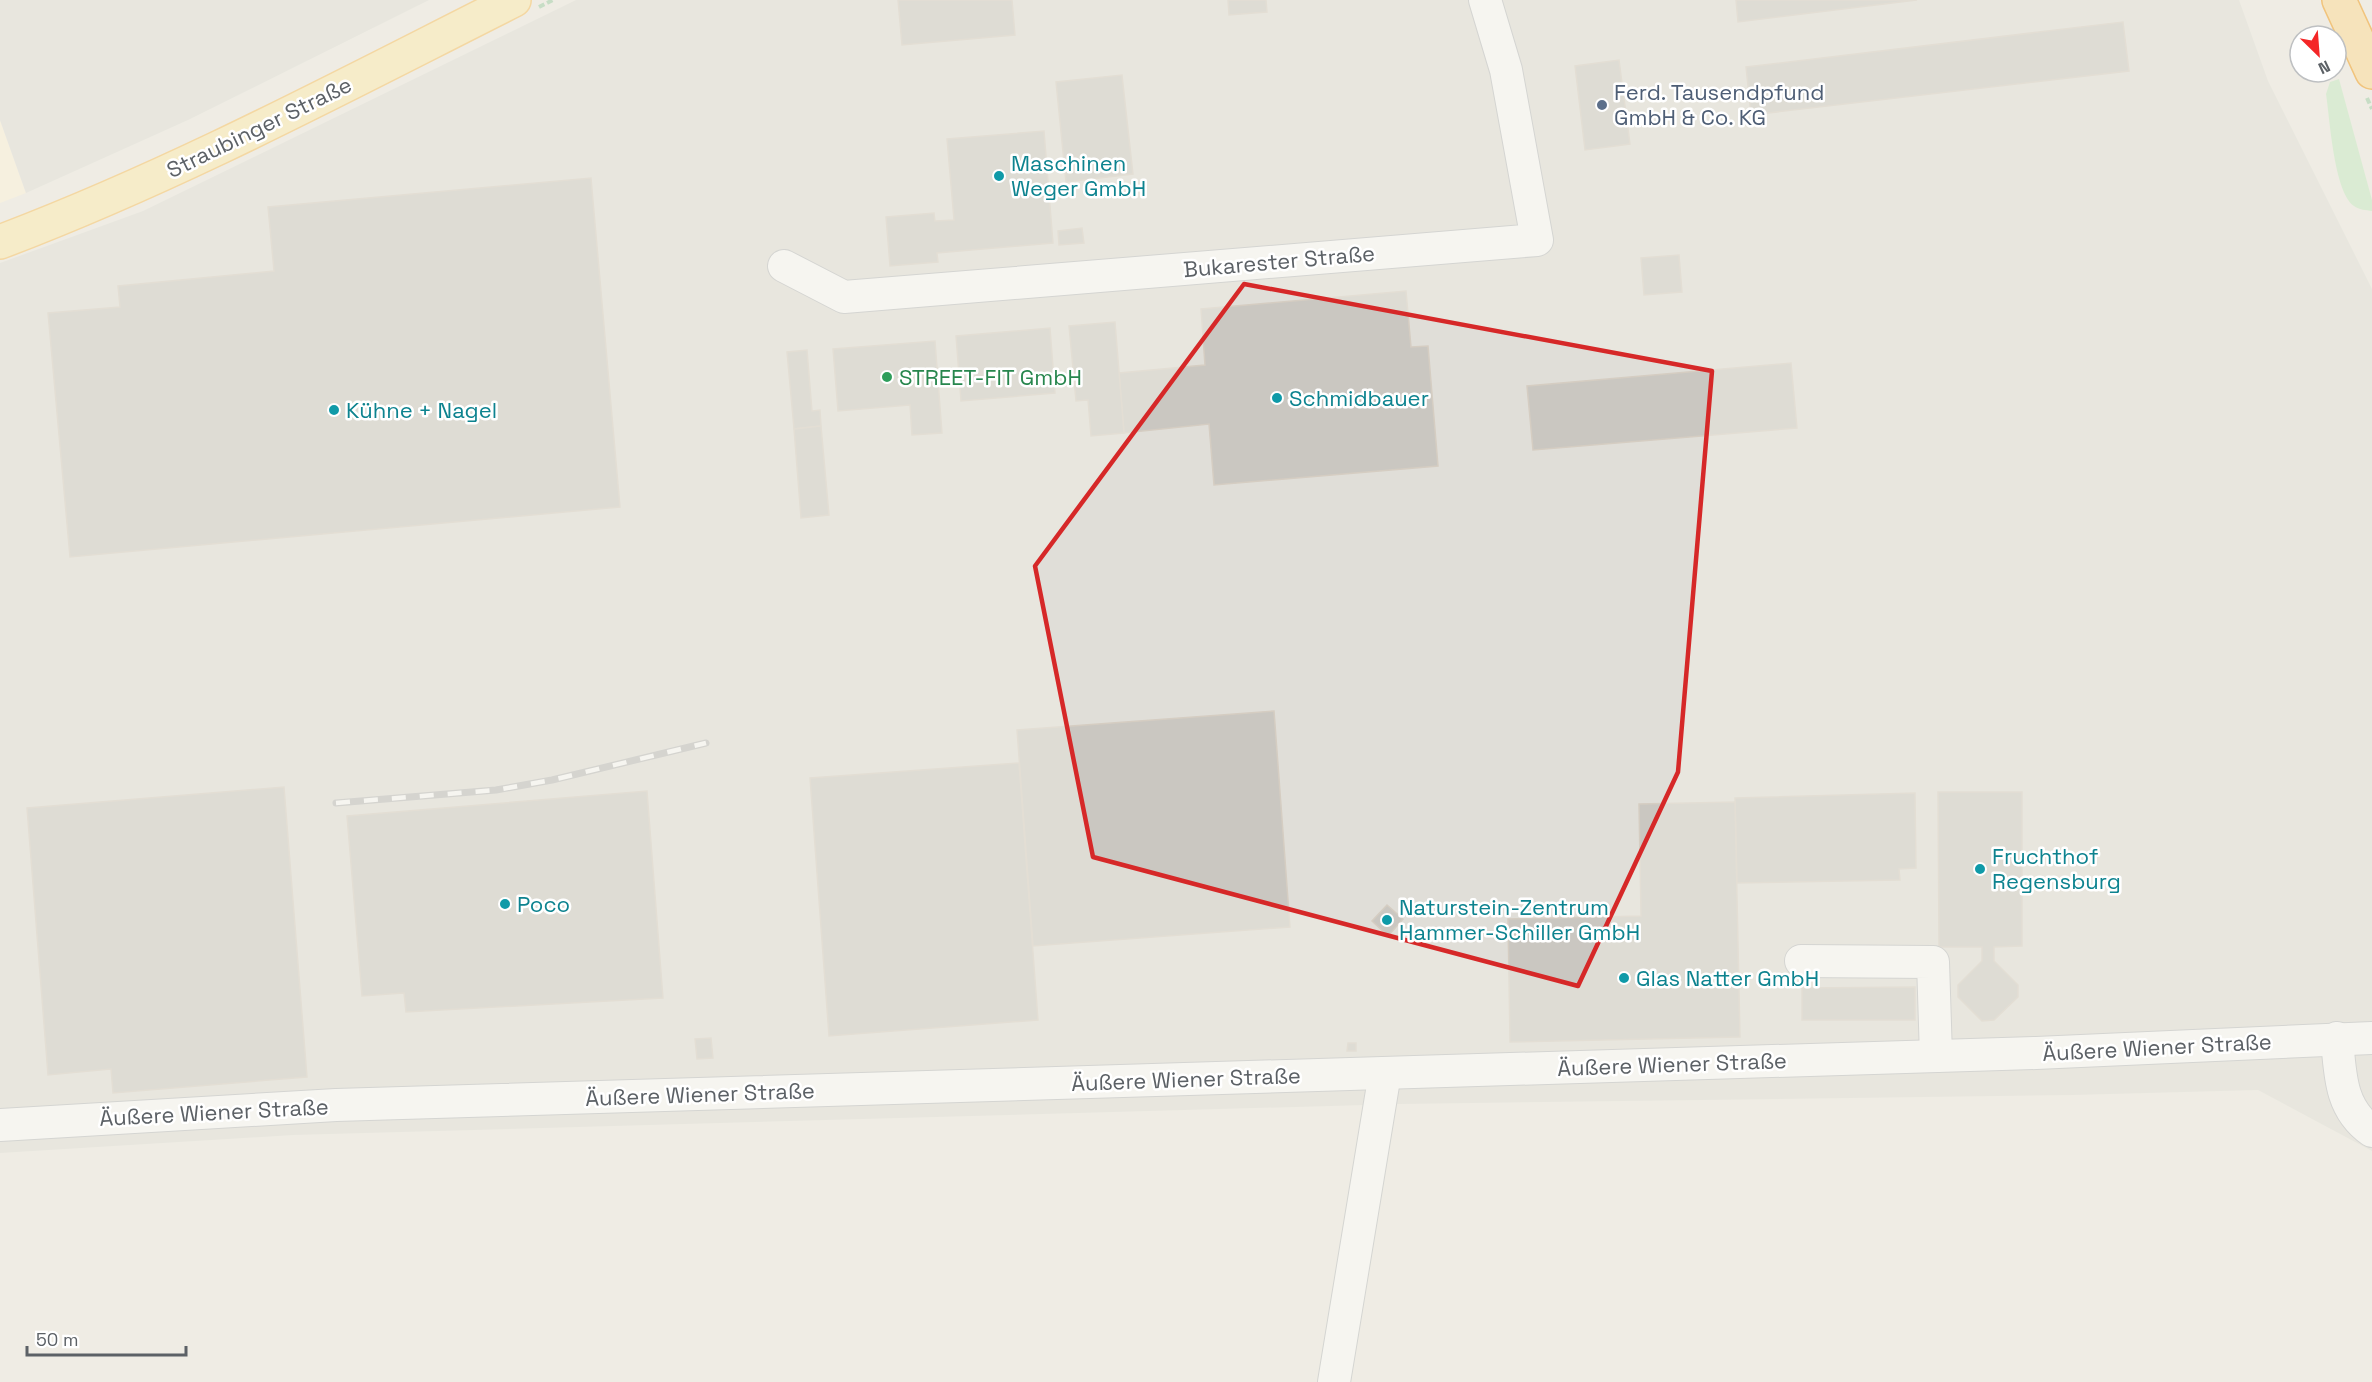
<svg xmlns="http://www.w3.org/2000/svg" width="2372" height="1382" font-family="'Space Grotesk',sans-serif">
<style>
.commercial{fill:#fff3d9}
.industrial{fill:#e0ded8}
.green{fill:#c2e9bf}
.building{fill:#cac7c1;stroke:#d5cdc2;stroke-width:1.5}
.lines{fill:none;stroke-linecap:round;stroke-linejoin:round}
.minor-casing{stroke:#b5b8bc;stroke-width:34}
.major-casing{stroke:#fabd52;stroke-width:36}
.highway-casing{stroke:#f39200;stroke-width:36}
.path{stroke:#97caa1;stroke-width:4;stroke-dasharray:6 3;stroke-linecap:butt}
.minor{stroke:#fff;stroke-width:32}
.major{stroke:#ffeaa9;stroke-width:33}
.highway{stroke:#ffd88b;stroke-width:33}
.rail-casing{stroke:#b5b6b7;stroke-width:7}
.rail{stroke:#fff;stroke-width:4.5;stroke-dasharray:14;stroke-linecap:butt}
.marked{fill:none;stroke:#d62828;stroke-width:4.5;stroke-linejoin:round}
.service-dot{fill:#5c6f8a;stroke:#fff;stroke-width:2}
.culture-dot{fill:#0f9aa8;stroke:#fff;stroke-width:2}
.leisure-dot{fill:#2e9e5b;stroke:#fff;stroke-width:2}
.labels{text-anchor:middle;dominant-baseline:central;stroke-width:5;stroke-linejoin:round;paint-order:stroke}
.service-label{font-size:22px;fill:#4e5e75;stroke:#fff;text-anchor:start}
.street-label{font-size:22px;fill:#5c6166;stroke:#fff}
.culture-label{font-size:22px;fill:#0d838f;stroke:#fff;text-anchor:start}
.leisure-label{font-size:22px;fill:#27864d;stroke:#fff;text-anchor:start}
</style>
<rect width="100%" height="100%" fill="#efece4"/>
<polygon class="commercial" points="0,120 26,193 0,203"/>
<g class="industrial">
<polygon points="0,0 429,0 188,120 26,193 0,120"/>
<polygon points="576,0 2239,0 2268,81 2372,289 2372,1151 2258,1090 2073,1095 1400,1104 293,1135 0,1153 0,263 143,211"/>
</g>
<path class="green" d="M2339,79L2372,200V211C2366,210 2359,210 2354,206C2334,192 2330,120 2326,94L2330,82Z"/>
<g class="building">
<polygon points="898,0 1012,0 1015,35 902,45"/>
<polygon points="1228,0 1266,0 1267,12 1229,15"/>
<polygon points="1736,0 1917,0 1738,22"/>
<polygon points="2123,22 2129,71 1751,115 1746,67"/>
<polygon points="1619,60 1630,144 1585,150 1575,66"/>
<polygon points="1122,75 1133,174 1066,182 1056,82"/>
<polygon points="1044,131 1053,243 937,253 938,262 890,266 886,217 934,213 935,221 954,220 947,139"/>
<polygon points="591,178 620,507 70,557 48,313 120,307 118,286 274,271 268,207"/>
<polygon points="1082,228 1084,243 1059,245 1058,231"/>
<polygon points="1679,255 1682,292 1644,295 1641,258"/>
<polygon points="1406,291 1411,347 1428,346 1438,466 1214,485 1209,424 1124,433 1119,373 1205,365 1201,309"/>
<polygon points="1115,322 1124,433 1091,436 1088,400 1076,401 1069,326"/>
<polygon points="1050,328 1055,393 961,401 956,336"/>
<polygon points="935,341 942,433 912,435 910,405 838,411 833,349"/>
<polygon points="807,350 812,411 820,410 821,426 794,429 787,352"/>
<polygon points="1791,363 1797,428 1533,450 1527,386"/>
<polygon points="821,426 829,515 801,518 794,429"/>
<polygon points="1274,711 1290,927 1033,946 1017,730"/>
<polygon points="1019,763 1038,1020 829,1036 810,778"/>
<polygon points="284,787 307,1077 113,1093 111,1069 48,1075 27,808"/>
<polygon points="647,791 663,998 406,1012 404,993 362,996 347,816"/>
<polygon points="1938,792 2022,792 2022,946 1994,947 1994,961 2018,985 2018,997 1994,1020 1982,1021 1958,997 1958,985 1982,961 1982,947 1939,947"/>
<polygon points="1915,793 1916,868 1899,869 1900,880 1737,883 1735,798"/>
<polygon points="1735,802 1740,1037 1510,1042 1508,919 1641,916 1639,804"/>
<polygon points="1387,905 1403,919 1388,936 1372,921"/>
<polygon points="1915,987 1915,1020 1802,1020 1802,988"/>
<polygon points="711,1038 713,1058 697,1059 695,1039"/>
<polygon points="1348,1043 1356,1043 1356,1051 1347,1051"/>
</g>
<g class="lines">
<defs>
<g id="minor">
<polyline points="784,266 844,297 1537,240 1506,70 1485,0"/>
<polyline points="1801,961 1933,962 1936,1056"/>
<path d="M2337,1038C2340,1074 2340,1109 2372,1131"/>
<polyline points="0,1125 336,1105 2036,1053 2372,1038"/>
<polyline points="1334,1382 1385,1073"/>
</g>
<path id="major" d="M0,242C177,175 345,85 514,0"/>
<polyline id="highway" points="2339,0 2372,72"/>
</defs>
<use href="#minor" class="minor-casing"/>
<use href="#major" class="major-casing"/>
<use href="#highway" class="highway-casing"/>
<g class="path">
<polyline points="539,7 553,0"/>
<polyline points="2367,98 2372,109"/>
</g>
<use href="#minor" class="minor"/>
<use href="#major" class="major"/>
<use href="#highway" class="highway"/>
<defs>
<polyline id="rail" points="336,803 496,790 552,780 706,743"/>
</defs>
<use href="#rail" class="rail-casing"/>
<use href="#rail" class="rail"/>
</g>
<path d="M0 0H2372V1382H0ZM1244,284L1712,371L1678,772L1578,986L1093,857L1035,566Z" fill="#efece4" fill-opacity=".55" fill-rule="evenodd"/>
<path class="marked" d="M1244,284L1712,371L1678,772L1578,986L1093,857L1035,566Z"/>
<circle class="service-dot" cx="1602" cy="105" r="6"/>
<g class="culture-dot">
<circle cx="999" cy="176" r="6"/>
<circle cx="1277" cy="398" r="6"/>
<circle cx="334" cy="410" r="6"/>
<circle cx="1980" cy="869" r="6"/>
<circle cx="505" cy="904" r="6"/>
<circle cx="1387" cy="920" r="6"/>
<circle cx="1624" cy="978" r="6"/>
</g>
<circle class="leisure-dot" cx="887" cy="377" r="6"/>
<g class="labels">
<g class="service-label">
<text x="1614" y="92">Ferd. Tausendpfund<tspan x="1614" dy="25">GmbH &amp; Co. KG</tspan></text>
</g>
<g class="street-label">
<text transform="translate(259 127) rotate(-26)">Straubinger Straße</text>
<text transform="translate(1279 261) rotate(-5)">Bukarester Straße</text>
<text transform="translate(2157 1047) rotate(-3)">Äußere Wiener Straße</text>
<text transform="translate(1672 1064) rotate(-2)">Äußere Wiener Straße</text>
<text transform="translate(1186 1079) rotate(-2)">Äußere Wiener Straße</text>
<text transform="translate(700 1094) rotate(-2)">Äußere Wiener Straße</text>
<text transform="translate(214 1112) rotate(-3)">Äußere Wiener Straße</text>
</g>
<g class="culture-label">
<text x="1011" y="163">Maschinen<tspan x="1011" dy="25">Weger GmbH</tspan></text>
<text x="1289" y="398">Schmidbauer</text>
<text x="346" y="410">Kühne + Nagel</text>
<text x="1992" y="856">Fruchthof<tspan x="1992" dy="25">Regensburg</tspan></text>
<text x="517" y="904">Poco</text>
<text x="1399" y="907">Naturstein-Zentrum<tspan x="1399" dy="25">Hammer-Schiller GmbH</tspan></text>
<text x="1636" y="978">Glas Natter GmbH</text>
</g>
<g class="leisure-label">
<text x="899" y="377">STREET-FIT GmbH</text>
</g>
</g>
<g transform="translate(2318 54) rotate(155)"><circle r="28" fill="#ffffff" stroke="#bec0c2" stroke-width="1.5"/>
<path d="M0-4.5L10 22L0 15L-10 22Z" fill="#f42627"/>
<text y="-9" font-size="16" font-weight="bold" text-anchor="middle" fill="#5c6166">N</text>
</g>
<path d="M27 1346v9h159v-9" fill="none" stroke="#5c6166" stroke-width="3"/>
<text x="36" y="1346" font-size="18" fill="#5c6166" stroke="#ffffff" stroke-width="4.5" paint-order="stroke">50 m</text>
</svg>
